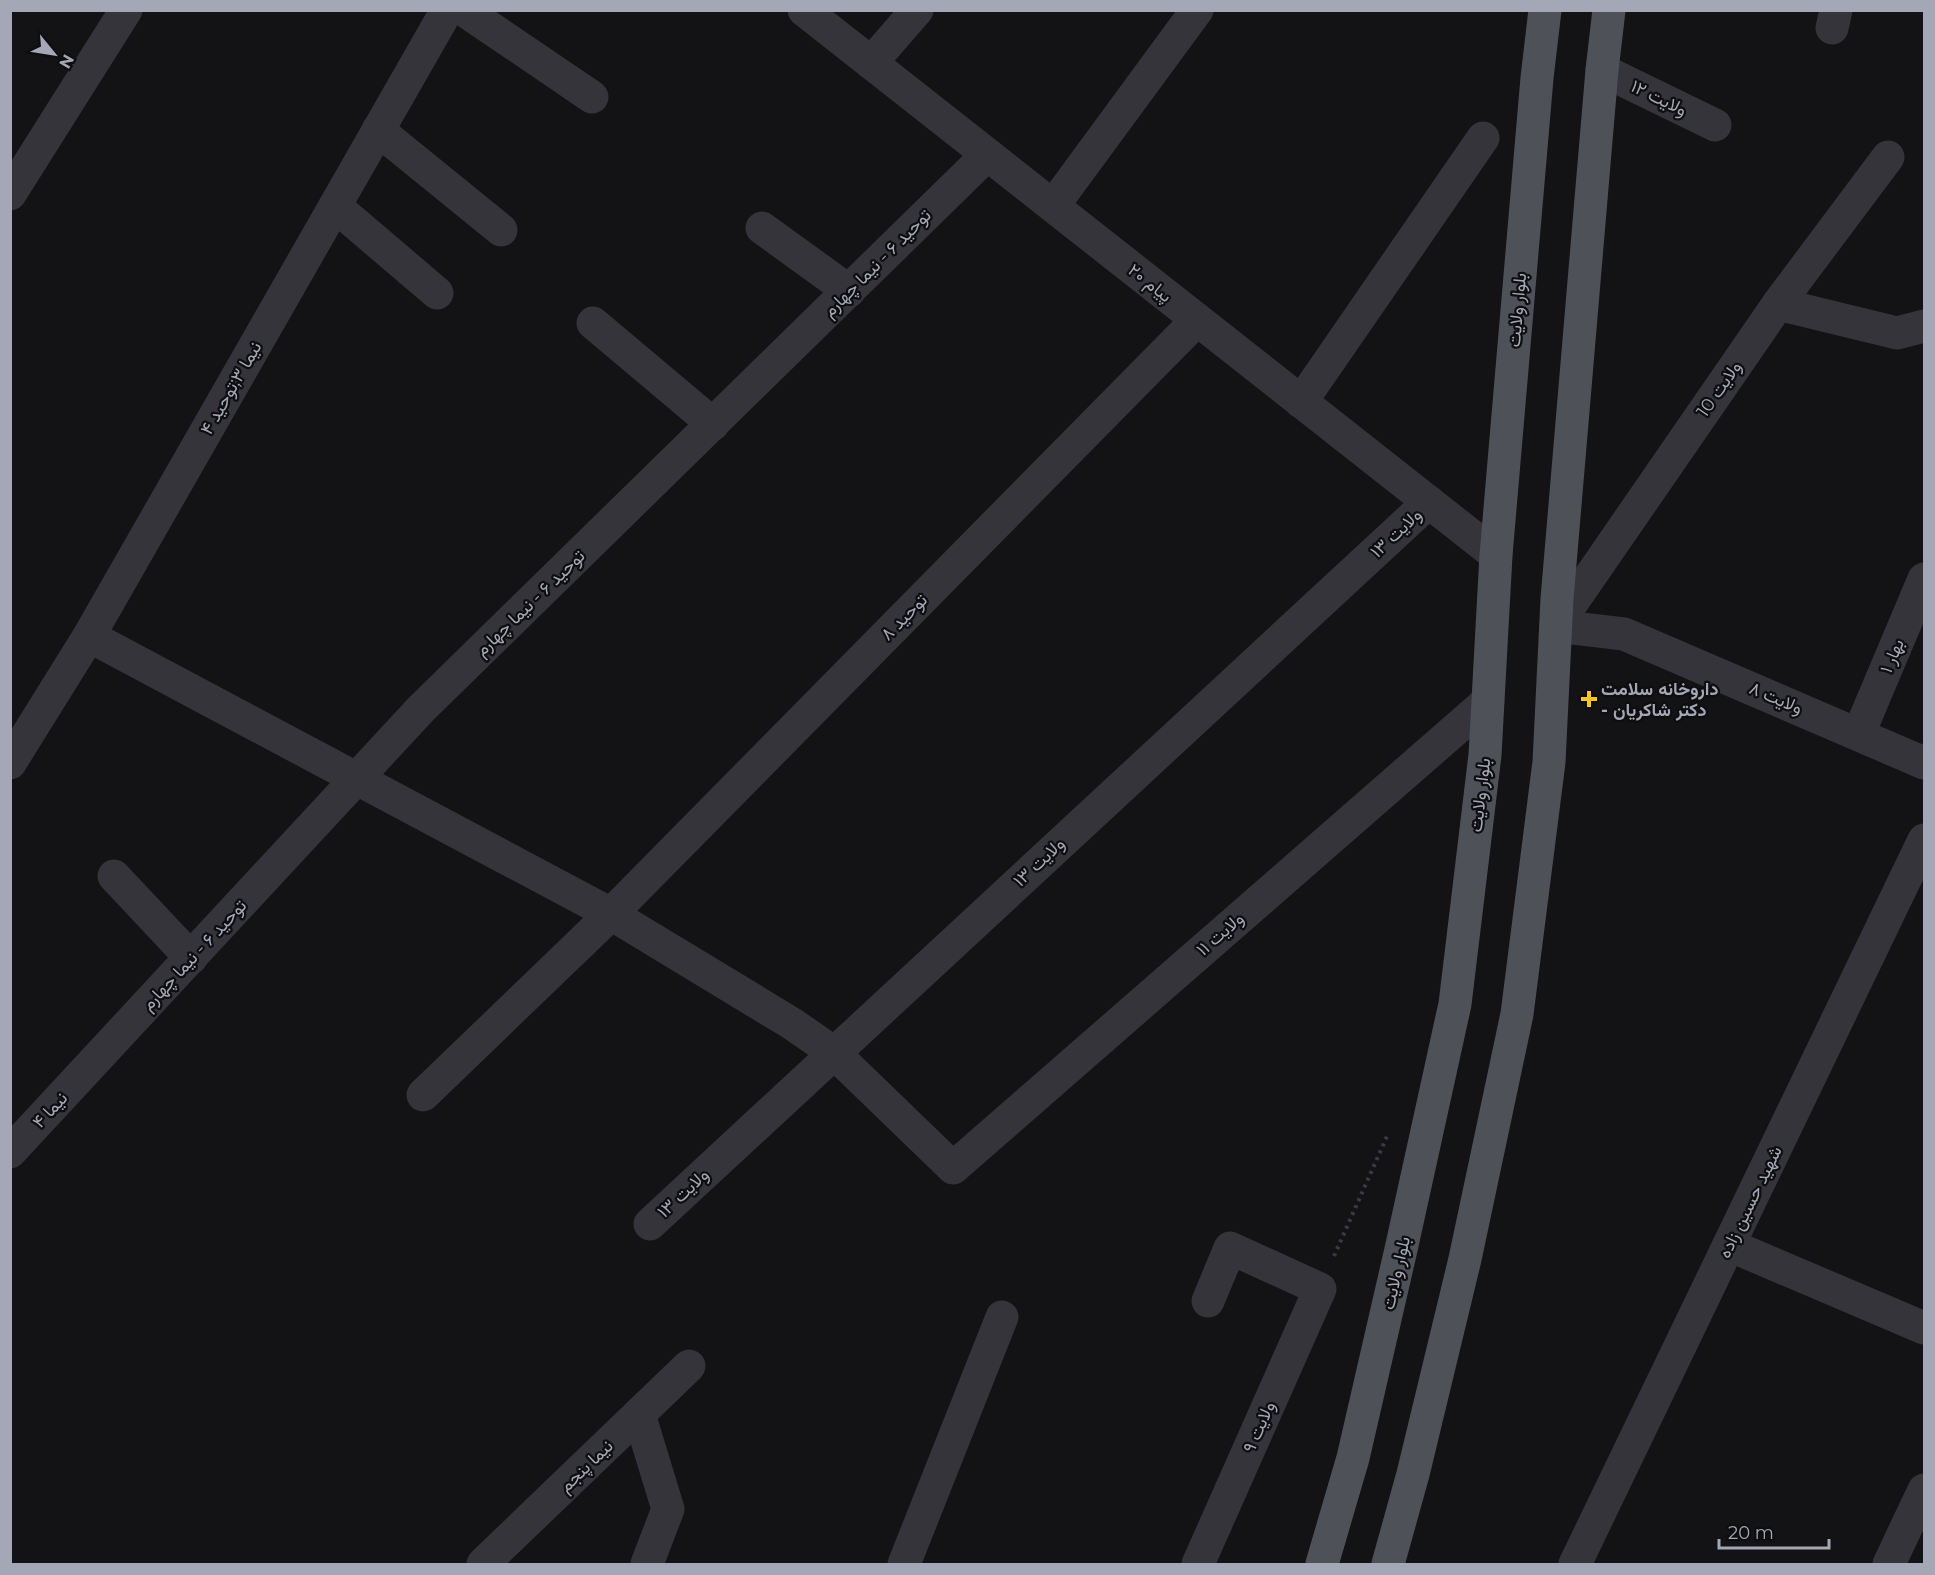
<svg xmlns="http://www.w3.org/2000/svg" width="1935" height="1575" font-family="Montserrat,Vazirmatn,sans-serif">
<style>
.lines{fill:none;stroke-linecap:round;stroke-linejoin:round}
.path{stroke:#3a3b41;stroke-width:4;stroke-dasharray:3 4.5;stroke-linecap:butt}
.street{stroke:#34343a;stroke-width:33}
.primary{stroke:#4f5159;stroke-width:33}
.poi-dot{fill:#fbc625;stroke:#0e0e10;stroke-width:2}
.labels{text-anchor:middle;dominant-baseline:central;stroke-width:4.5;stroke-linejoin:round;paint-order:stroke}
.street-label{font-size:18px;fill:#a4a8b6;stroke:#0e0e10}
.poi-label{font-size:18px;font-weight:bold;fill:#a4a8b6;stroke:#0e0e10;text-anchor:start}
</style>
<rect width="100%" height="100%" fill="#131315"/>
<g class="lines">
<polyline class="path" points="1334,1256 1388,1134"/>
<g class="street">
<polyline points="464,10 592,97"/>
<polyline points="804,10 1496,555"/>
<polyline points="1832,28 1836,10"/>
<polyline points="871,63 917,10"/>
<polyline points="1602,70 1715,125"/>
<polyline points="378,130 501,230"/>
<polyline points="1888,157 1778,304 1556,626 1624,634 1924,763"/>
<polyline points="10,194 126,10"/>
<polyline points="335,206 437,293"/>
<polyline points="1053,206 1197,10"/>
<polyline points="762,228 849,291"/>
<polyline points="1778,304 1897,333 1924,326"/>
<polyline points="593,323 713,424"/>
<polyline points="1301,402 1483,138"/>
<polyline points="89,636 611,914 791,1023 833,1052 953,1168 1488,701"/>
<polyline points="1859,733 1924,579"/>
<polyline points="10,763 89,636 447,10"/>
<polyline points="114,876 191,958"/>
<polyline points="423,1095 611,914 1197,320"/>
<polyline points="10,1152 421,709 987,155"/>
<polyline points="650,1224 1429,502"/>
<polyline points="1729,1245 1924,1328"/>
<polyline points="639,1414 668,1509 647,1564"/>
<polyline points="483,1564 689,1366"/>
<polyline points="904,1564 1002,1317"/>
<polyline points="1198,1564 1320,1289 1230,1248 1208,1301"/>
<polyline points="1575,1564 1924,840"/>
<polyline points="1889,1564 1924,1490"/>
</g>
<g class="primary">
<polyline points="1322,1564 1353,1458 1402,1245 1455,1004 1485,755 1496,555 1537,78 1545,10"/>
<polyline points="1388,1564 1413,1474 1465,1259 1517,1014 1549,762 1557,599 1602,70 1609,10"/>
</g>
</g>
<path class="poi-dot" d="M1586 690h6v6h6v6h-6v6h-6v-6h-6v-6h6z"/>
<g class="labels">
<g class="street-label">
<text transform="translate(1659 98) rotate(26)">ولایت ۱۲</text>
<text transform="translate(877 263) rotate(-45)">توحید ۶ - نیما چهارم</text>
<text transform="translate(1150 283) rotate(38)">پیام ۲۰</text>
<text transform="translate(1517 310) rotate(-85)">بلوار ولایت</text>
<text transform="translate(231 388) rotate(-60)">نیما ۳;توحید ۴</text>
<text transform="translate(1719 389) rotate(-55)">ولایت 10</text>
<text transform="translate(1396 533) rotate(-43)">ولایت ۱۳</text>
<text transform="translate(530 603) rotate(-44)">توحید ۶ - نیما چهارم</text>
<text transform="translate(904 617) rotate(-45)">توحید ۸</text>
<text transform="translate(1892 656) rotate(-67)">بهار ۱</text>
<text transform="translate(1776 698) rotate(23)">ولایت ۸</text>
<text transform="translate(1480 795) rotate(-83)">بلوار ولایت</text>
<text transform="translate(1039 862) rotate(-43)">ولایت ۱۳</text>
<text transform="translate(1220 934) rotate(-41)">ولایت ۱۱</text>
<text transform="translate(194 955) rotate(-47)">توحید ۶ - نیما چهارم</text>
<text transform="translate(50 1110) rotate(-47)">نیما ۴</text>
<text transform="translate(683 1193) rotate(-43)">ولایت ۱۳</text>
<text transform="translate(1750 1202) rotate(-64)">شهید حسین زاده</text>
<text transform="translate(1396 1273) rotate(-77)">بلوار ولایت</text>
<text transform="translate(1259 1427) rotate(-66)">ولایت ۹</text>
<text transform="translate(586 1466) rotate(-44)">نیما پنجم</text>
</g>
<g class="poi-label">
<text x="1601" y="689">داروخانه سلامت<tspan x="1601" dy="21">- دکتر شاکریان</tspan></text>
</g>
</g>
<rect width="1935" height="1575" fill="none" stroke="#a4a8b6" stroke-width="24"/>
<g transform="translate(54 54) rotate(120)" stroke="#0e0e10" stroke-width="4.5" paint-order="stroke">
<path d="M0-4.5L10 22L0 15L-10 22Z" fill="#a4a8b6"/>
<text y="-9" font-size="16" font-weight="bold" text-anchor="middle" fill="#a4a8b6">N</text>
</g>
<path d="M1719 1539v9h110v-9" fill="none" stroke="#a4a8b6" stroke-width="3"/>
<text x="1728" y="1539" font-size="18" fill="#a4a8b6" stroke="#0e0e10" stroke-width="4.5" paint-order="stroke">20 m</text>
</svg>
